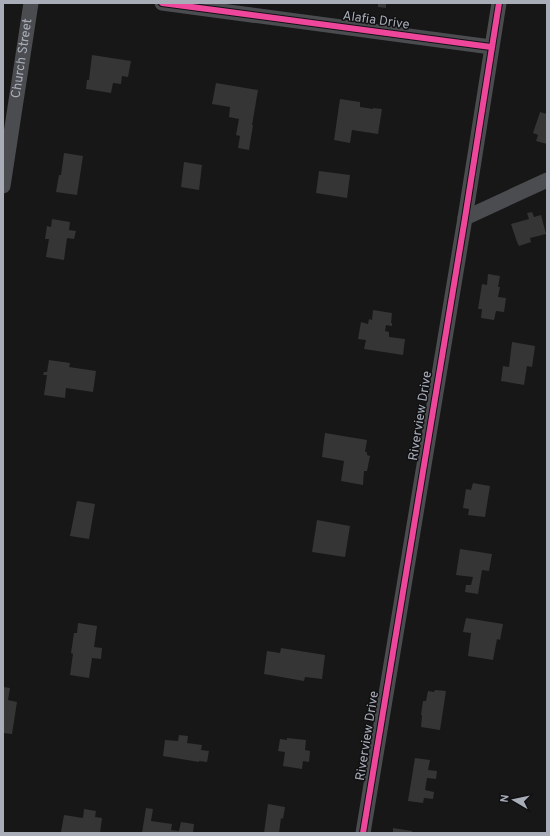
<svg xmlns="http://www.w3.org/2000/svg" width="550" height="836" font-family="Overpass,sans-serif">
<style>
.building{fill:#353536}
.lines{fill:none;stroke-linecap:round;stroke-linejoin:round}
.minor{stroke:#4b4c50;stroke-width:15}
.cycleway-casing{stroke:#111113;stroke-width:8}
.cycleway{stroke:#ed469a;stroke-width:6}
.labels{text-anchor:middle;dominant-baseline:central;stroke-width:3;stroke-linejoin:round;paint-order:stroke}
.street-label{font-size:13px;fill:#a8adb8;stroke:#111113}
</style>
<rect width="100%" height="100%" fill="#171717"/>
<g class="building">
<polygon points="378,3 386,3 386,8 378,7"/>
<polygon points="92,55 131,61 128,77 122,76 121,84 113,83 111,93 86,89 87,80 89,80"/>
<polygon points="216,83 258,90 252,125 253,125 249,150 238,148 240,136 236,135 239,119 229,117 230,107 212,104"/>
<polygon points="340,99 360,102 360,107 373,109 373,108 382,109 378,134 352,130 350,143 334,140"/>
<polygon points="540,112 547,114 547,144 536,141 538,135 533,133"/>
<polygon points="64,153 83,156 77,195 56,192 59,175 61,175"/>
<polygon points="184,162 202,165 199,190 181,187"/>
<polygon points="319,171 350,175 347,198 316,193"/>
<polygon points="532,212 534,217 541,215 546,234 530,238 531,242 519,246 517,242 511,224 529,219 527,213"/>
<polygon points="52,219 70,222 69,230 76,231 74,239 67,238 64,260 46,257 49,239 45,239 47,226 51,227"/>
<polygon points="488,274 500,276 498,287 500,287 498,297 506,298 504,312 496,311 494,320 481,318 482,309 478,309 482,284 487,285"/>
<polygon points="373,310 392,313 391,323 392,323 392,326 386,325 385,331 389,332 389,337 405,339 403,355 364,349 366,340 358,339 361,322 368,324 369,319 372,320"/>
<polygon points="512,342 535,346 532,367 527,366 524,385 501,381 503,366 509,367"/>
<polygon points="49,360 70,363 69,367 96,371 93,392 66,388 65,398 44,395 47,375 43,375 44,372 47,372"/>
<polygon points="325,433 367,440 365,452 367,452 367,455 370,456 367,471 364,471 363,485 341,481 344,461 322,457"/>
<polygon points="473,483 490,486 485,517 468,515 469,509 463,508 466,489 471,490"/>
<polygon points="77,501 95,504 89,539 70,536"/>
<polygon points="317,520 350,526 345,557 312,552"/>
<polygon points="460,549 492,554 489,571 482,570 478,594 465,592 466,585 471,585 473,577 456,575"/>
<polygon points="466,618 503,624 500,640 497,639 493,660 468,656 471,633 463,632"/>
<polygon points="78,623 97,626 94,647 102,648 101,659 92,658 89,678 70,675 73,654 71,653 74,633 77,633"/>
<polygon points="281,648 325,655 322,679 305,677 304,681 264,674 267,651 280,653"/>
<polygon points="3,687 10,688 8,700 17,702 12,734 3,733"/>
<polygon points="435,690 446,691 440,730 421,727 422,715 421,715 423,701 426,701 428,691 434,692"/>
<polygon points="179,735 188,736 187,743 202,745 201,750 209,751 207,762 199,761 199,762 163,756 165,740 178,741"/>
<polygon points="287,738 306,740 305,750 310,751 309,762 303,761 302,769 283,766 285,752 278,751 280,739 287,740"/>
<polygon points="415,758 430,760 428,770 437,771 436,779 427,778 425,790 434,792 433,799 424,798 423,803 408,801"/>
<polygon points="268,804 285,807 283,819 281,818 279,833 264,833"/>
<polygon points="146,808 153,809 151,821 172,824 171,830 179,831 181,822 194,824 193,833 142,833"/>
<polygon points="84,809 96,811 95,817 102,818 100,833 61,832 64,815 83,818"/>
<polygon points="393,828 412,831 412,833 393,833"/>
</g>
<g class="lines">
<g class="minor">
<polyline points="162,3 491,47"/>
<path id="s1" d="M3,186L31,3"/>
<polyline points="465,218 547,180"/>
<polyline points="363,833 465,218 499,3"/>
</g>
<defs>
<g id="cycleway">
<polyline points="162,3 491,47"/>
<polyline points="363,833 465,218 499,3"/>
</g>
</defs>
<use href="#cycleway" class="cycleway-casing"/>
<use href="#cycleway" class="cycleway"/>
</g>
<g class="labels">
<g class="street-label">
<text transform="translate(376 21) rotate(8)">Alafia Drive</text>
<text stroke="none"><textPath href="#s1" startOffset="129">Church Street</textPath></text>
<text transform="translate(421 416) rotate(-81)">Riverview Drive</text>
<text transform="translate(368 736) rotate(-81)">Riverview Drive</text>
</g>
</g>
<rect width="550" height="836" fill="none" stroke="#a8adb8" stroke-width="8"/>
<g transform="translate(514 800) rotate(279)" stroke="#111113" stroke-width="3" paint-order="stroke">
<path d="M0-3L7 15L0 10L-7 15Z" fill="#a8adb8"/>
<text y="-6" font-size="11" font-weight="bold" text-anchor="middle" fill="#a8adb8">N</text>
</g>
</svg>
